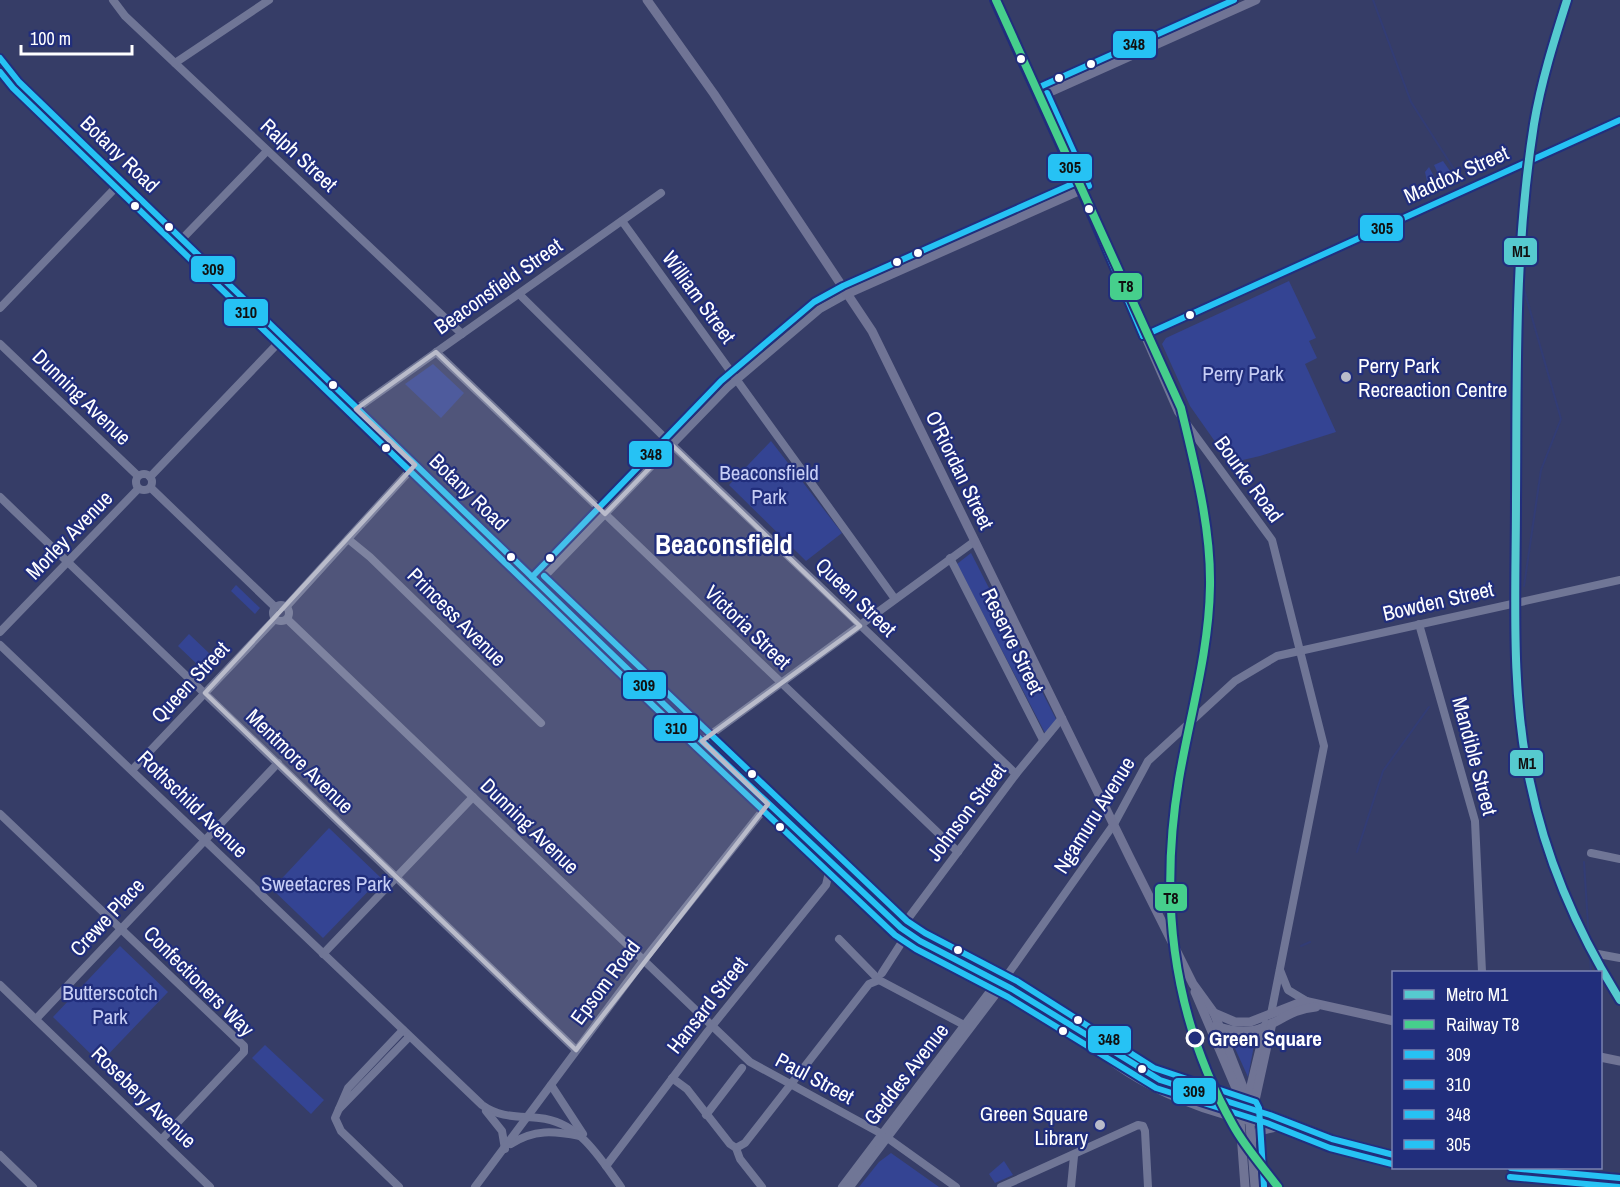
<svg xmlns="http://www.w3.org/2000/svg" width="1620" height="1187" font-family="'Archivo Narrow',sans-serif">
<style>
.green{fill:#344493}
.lines{fill:none;stroke-linecap:round;stroke-linejoin:round}
.stream{stroke:#323c75;stroke-width:2}
.minor{stroke:#707696;stroke-width:8}
.major{stroke:#707495;stroke-width:9}
.bus-1-casing{stroke:#212e7c;stroke-width:10}
.bus-2-casing{stroke:#212e7c;stroke-width:10}
.bus-3-casing{stroke:#212e7c;stroke-width:10}
.bus-4-casing{stroke:#212e7c;stroke-width:10}
.bus-1{stroke:#26c2f4;stroke-width:6}
.bus-2{stroke:#26c2f4;stroke-width:6}
.bus-3{stroke:#26c2f4;stroke-width:6}
.bus-4{stroke:#26c2f4;stroke-width:6}
.rail-1-casing{stroke:#212e7c;stroke-width:12}
.rail-1{stroke:#46cf8c;stroke-width:8}
.metro-1-casing{stroke:#212e7c;stroke-width:12}
.metro-1{stroke:#56cacf;stroke-width:8}
.marked{fill:#b9bbca;fill-opacity:0.2;stroke:#b9bbca;stroke-width:4.5;stroke-linejoin:round}
.bus-dot{fill:#fff;stroke:#212e7c;stroke-width:2}
.poi-dot{fill:#b9bbca;stroke:#212e7c;stroke-width:2}
.stop-dot{fill:#212e7c;stroke:#fff;stroke-width:3}
.labels{text-anchor:middle;dominant-baseline:central;stroke-width:4.5;stroke-linejoin:round;paint-order:stroke}
.street-label{font-size:21px;fill:#fff;stroke:#212e7c}
.poi-label{font-size:21px;fill:#fff;stroke:#212e7c;text-anchor:start}
.park-label{font-size:21px;fill:#c7cef5;stroke:#212e7c}
.stop-label{font-size:21px;font-weight:bold;fill:#fff;stroke:#212e7c;text-anchor:start}
.district-label{font-size:27px;font-weight:bold;fill:#fff;stroke:#212e7c}
.line-badge{stroke:#212e7c;stroke-width:2}
.pale-badge-label{font-size:16px;text-anchor:middle;font-weight:bold;fill:#111}
</style>
<rect width="100%" height="100%" fill="#363d67"/>
<g class="green">
<polygon points="1443,161 1457,181 1447,185 1443,184 1434,165"/>
<path d="M1429,167L1439,186L1438,189L1409,202C1415,194 1422,193 1428,186L1425,172Z"/>
<polygon points="1289,281 1316,338 1309,341 1317,358 1305,364 1336,432 1260,456 1230,463 1190,406 1162,344 1166,338"/>
<polygon points="433,364 464,393 441,418 405,384"/>
<polygon points="771,441 842,533 806,561 729,485"/>
<polygon points="971,553 1058,723 1045,733 957,564"/>
<polygon points="236,585 260,608 255,614 231,591"/>
<polygon points="189,634 211,655 200,667 178,646"/>
<polygon points="329,828 381,878 323,938 272,889"/>
<polygon points="120,946 168,992 100,1063 53,1017"/>
<polygon points="1238,1037 1253,1037 1255,1040 1248,1077 1233,1044"/>
<polygon points="265,1045 324,1100 311,1114 252,1058"/>
<polygon points="891,1153 939,1187 859,1187 879,1162"/>
<polygon points="1004,1161 1013,1175 995,1183 989,1174"/>
</g>
<g class="lines">
<g class="stream">
<polyline points="1373,0 1411,102 1459,177"/>
<polyline points="1507,249 1517,265 1561,419 1541,470 1524,586"/>
<polyline points="1357,852 1383,771 1429,707"/>
<polyline points="1584,862 1591,972"/>
<polyline points="1301,946 1310,942"/>
</g>
<g class="minor">
<polyline points="113,0 125,16 462,334"/>
<polyline points="994,0 1039,97"/>
<polyline points="175,63 269,0"/>
<polyline points="1081,190 1178,412 1272,540 1324,746 1271,1014"/>
<polyline points="622,221 895,599"/>
<polyline points="182,239 267,151"/>
<polyline points="519,294 667,440 1016,774"/>
<polyline points="0,308 122,181"/>
<polyline points="1143,336 1620,120"/>
<polyline points="0,344 138,476"/>
<polyline points="436,352 958,852"/>
<polyline points="356,409 661,193"/>
<circle cx="144" cy="482" r="8"/>
<polyline points="150,477 283,338"/>
<polyline points="151,488 275,607"/>
<polyline points="0,497 576,1050"/>
<polyline points="348,539 370,557 541,723"/>
<polyline points="950,558 1043,740"/>
<polyline points="538,583 727,388 820,309 847,294"/>
<circle cx="281" cy="613" r="8"/>
<polyline points="286,607 415,465"/>
<polyline points="287,619 750,1062 882,1134 956,1187"/>
<polyline points="1419,624 1475,821 1482,972"/>
<polyline points="0,632 138,489"/>
<path d="M0,645L482,1105C500,1118 518,1116 539,1118C580,1122 599,1157 621,1187"/>
<polyline points="702,741 975,541"/>
<polyline points="132,770 275,619"/>
<polyline points="0,814 244,1046 244,1052 162,1139"/>
<polyline points="1591,853 1620,859"/>
<polyline points="901,928 1016,774 1062,718"/>
<polyline points="839,939 879,980 966,1026"/>
<polyline points="323,954 473,797"/>
<polyline points="1598,954 1620,958"/>
<polyline points="1280,970 1288,990 1308,1002"/>
<polyline points="882,973 902,942"/>
<polyline points="1001,984 1114,824 1148,761 1235,681 1277,656 1620,580"/>
<polyline points="0,985 210,1187"/>
<polyline points="36,1019 278,763"/>
<polyline points="672,1078 687,1089 730,1144 736,1148 740,1159 762,1187"/>
<polyline points="551,1085 583,1134"/>
<polyline points="339,1109 409,1037"/>
<polyline points="486,1111 502,1131 505,1149"/>
<polyline points="706,1115 742,1068"/>
<path d="M511,1144C534,1129 554,1131 580,1136"/>
<polyline points="736,1148 745,1143 869,984 879,980"/>
<polyline points="0,1155 33,1187"/>
<polyline points="606,1166 708,1031 826,885 831,864"/>
<polyline points="399,1187 341,1131 335,1118 348,1088 403,1030"/>
<polyline points="475,1187 643,961 768,804"/>
<polyline points="842,1187 997,982"/>
<polyline points="850,1187 1003,985"/>
<polyline points="1001,1187 1138,1125 1143,1126 1145,1131 1148,1187"/>
<polyline points="1071,1187 1074,1156"/>
<polyline points="1590,1187 1592,1175"/>
</g>
<g class="major">
<polyline points="647,0 714,94 872,331 1130,858 1193,984 1214,1013 1248,1100 1255,1187"/>
<polyline points="0,58 19,82 702,741 901,928 920,941 1012,989 1160,1080 1270,1115 1332,1139 1394,1155"/>
<polyline points="847,294 1081,190 1039,97 1256,0"/>
<polyline points="1195,992 1238,1093 1245,1187"/>
<polyline points="1214,1013 1235,1022 1250,1022 1304,1001 1394,1021"/>
<path d="M1216,1026C1268,1044 1276,1010 1316,1007"/>
<path d="M1087,1040C1136,1088 1220,1121 1289,1126"/>
<polyline points="1600,1057 1620,1061"/>
<polyline points="1248,1098 1266,1024"/>
<polyline points="1252,1114 1272,1023"/>
<polyline points="1251,1141 1259,1131 1276,1127"/>
<polyline points="1511,1168 1620,1178"/>
</g>
<defs>
<g id="bus-1">
<polyline points="0,58 19,82 702,741 901,928 920,941 1012,989 1160,1080 1270,1115 1332,1139 1394,1155"/>
<polyline points="1511,1168 1620,1178"/>
</g>
<g id="bus-2">
<polyline points="0,72 13,88 696,747 895,935 916,949 1008,997 1156,1088 1267,1123 1330,1148 1392,1164"/>
<polyline points="1510,1177 1619,1187"/>
</g>
<g id="bus-3">
<polyline points="1035,89 1234,0"/>
<polyline points="1047,93 1089,186"/>
<polyline points="544,576 907,921 925,933 1017,981 1154,1068 1256,1102 1259,1108 1264,1186"/>
<polyline points="532,577 721,381 814,302 843,286 1077,182"/>
</g>
<g id="bus-4">
<polyline points="994,0 1085,200 1143,336"/>
<polyline points="1143,336 1620,120"/>
</g>
</defs>
<use href="#bus-1" class="bus-1-casing"/>
<use href="#bus-2" class="bus-2-casing"/>
<use href="#bus-3" class="bus-3-casing"/>
<use href="#bus-4" class="bus-4-casing"/>
<use href="#bus-1" class="bus-1"/>
<use href="#bus-2" class="bus-2"/>
<use href="#bus-3" class="bus-3"/>
<use href="#bus-4" class="bus-4"/>
<defs>
<path id="rail-1" d="M996,0L1181,408C1195,467 1211,526 1210,586C1209,652 1190,715 1179,779C1159,899 1172,1017 1233,1125C1245,1147 1263,1167 1278,1187"/>
</defs>
<use href="#rail-1" class="rail-1-casing"/>
<use href="#rail-1" class="rail-1"/>
<defs>
<path id="metro-1" d="M1567,0C1554,41 1541,82 1534,124C1514,249 1517,374 1516,500C1516,594 1510,689 1530,782C1546,860 1578,933 1620,1000"/>
</defs>
<use href="#metro-1" class="metro-1-casing"/>
<use href="#metro-1" class="metro-1"/>
</g>
<path class="marked" d="M436,352L605,514L672,445L860,626L702,741L768,804L576,1050L205,693L415,465L356,409Z"/>
<g class="bus-dot">
<circle cx="1021" cy="59" r="5"/>
<circle cx="1091" cy="64" r="5"/>
<circle cx="1059" cy="78" r="5"/>
<circle cx="135" cy="206" r="5"/>
<circle cx="1089" cy="209" r="5"/>
<circle cx="169" cy="227" r="5"/>
<circle cx="918" cy="253" r="5"/>
<circle cx="897" cy="262" r="5"/>
<circle cx="1190" cy="315" r="5"/>
<circle cx="333" cy="385" r="5"/>
<circle cx="386" cy="448" r="5"/>
<circle cx="511" cy="557" r="5"/>
<circle cx="550" cy="558" r="5"/>
<circle cx="752" cy="774" r="5"/>
<circle cx="780" cy="827" r="5"/>
<circle cx="958" cy="950" r="5"/>
<circle cx="1078" cy="1020" r="5"/>
<circle cx="1063" cy="1031" r="5"/>
<circle cx="1142" cy="1069" r="5"/>
</g>
<g class="poi-dot">
<circle cx="1346" cy="377" r="6"/>
<circle cx="1100" cy="1125" r="6"/>
</g>
<circle class="stop-dot" cx="1195" cy="1038" r="8"/>
<g class="labels">
<g class="street-label">
<text transform="translate(120 154) rotate(44)">Botany Road</text>
<text transform="translate(299 155) rotate(43)">Ralph Street</text>
<text transform="translate(1456 174) rotate(-24)">Maddox Street</text>
<text transform="translate(498 286) rotate(-35)">Beaconsfield Street</text>
<text transform="translate(699 297) rotate(54)">William Street</text>
<text transform="translate(82 397) rotate(44)">Dunning Avenue</text>
<text transform="translate(960 470) rotate(64)">O'Riordan Street</text>
<text transform="translate(1249 479) rotate(54)">Bourke Road</text>
<text transform="translate(469 492) rotate(44)">Botany Road</text>
<text transform="translate(69 535) rotate(-46)">Morley Avenue</text>
<text transform="translate(856 597) rotate(44)">Queen Street</text>
<text transform="translate(1438 601) rotate(-13)">Bowden Street</text>
<text transform="translate(457 617) rotate(45)">Princess Avenue</text>
<text transform="translate(748 627) rotate(44)">Victoria Street</text>
<text transform="translate(1013 641) rotate(64)">Reserve Street</text>
<text transform="translate(190 682) rotate(-47)">Queen Street</text>
<text transform="translate(1475 756) rotate(75)">Mandible Street</text>
<text transform="translate(300 761) rotate(44)">Mentmore Avenue</text>
<text transform="translate(193 804) rotate(44)">Rothschild Avenue</text>
<text transform="translate(966 812) rotate(-53)">Johnson Street</text>
<text transform="translate(1094 815) rotate(-58)">Ngamuru Avenue</text>
<text transform="translate(530 826) rotate(44)">Dunning Avenue</text>
<text transform="translate(107 917) rotate(-47)">Crewe Place</text>
<text transform="translate(199 981) rotate(45)">Confectioners Way</text>
<text transform="translate(605 982) rotate(-53)">Epsom Road</text>
<text transform="translate(707 1005) rotate(-52)">Hansard Street</text>
<text transform="translate(906 1074) rotate(-52)">Geddes Avenue</text>
<text transform="translate(815 1078) rotate(28)">Paul Street</text>
<text transform="translate(144 1097) rotate(44)">Rosebery Avenue</text>
</g>
<g class="poi-label">
<text x="1358" y="365">Perry Park<tspan x="1358" dy="24">Recreaction Centre</tspan></text>
<text x="1088" y="1113" text-anchor="end">Green Square<tspan x="1088" dy="24">Library</tspan></text>
</g>
<g class="park-label">
<text x="1243" y="373">Perry Park</text>
<text x="769" y="472">Beaconsfield<tspan x="769" dy="24">Park</tspan></text>
<text x="326" y="883">Sweetacres Park</text>
<text x="110" y="992">Butterscotch<tspan x="110" dy="24">Park</tspan></text>
</g>
<g class="stop-label">
<text x="1209" y="1038">Green Square</text>
</g>
<g class="district-label">
<text x="724" y="544">Beaconsfield</text>
</g>
</g>
<g class="line-badge">
<rect x="1112" y="30" width="45" height="29" rx="6" fill="#26c2f4"/>
<rect x="1047" y="153" width="46" height="29" rx="6" fill="#26c2f4"/>
<rect x="1359" y="214" width="45" height="28" rx="6" fill="#26c2f4"/>
<rect x="1503" y="237" width="35" height="29" rx="6" fill="#56cacf"/>
<rect x="190" y="255" width="46" height="28" rx="6" fill="#26c2f4"/>
<rect x="1109" y="272" width="34" height="29" rx="6" fill="#46cf8c"/>
<rect x="223" y="298" width="46" height="29" rx="6" fill="#26c2f4"/>
<rect x="628" y="440" width="45" height="28" rx="6" fill="#26c2f4"/>
<rect x="622" y="671" width="45" height="29" rx="6" fill="#26c2f4"/>
<rect x="653" y="714" width="46" height="28" rx="6" fill="#26c2f4"/>
<rect x="1509" y="749" width="35" height="28" rx="6" fill="#56cacf"/>
<rect x="1154" y="883" width="34" height="29" rx="6" fill="#46cf8c"/>
<rect x="1087" y="1025" width="45" height="29" rx="6" fill="#26c2f4"/>
<rect x="1172" y="1077" width="45" height="28" rx="6" fill="#26c2f4"/>
</g>
<g class="pale-badge-label">
<text x="1134" y="50">348</text>
<text x="1070" y="173">305</text>
<text x="1382" y="234">305</text>
<text x="1521" y="257">M1</text>
<text x="213" y="275">309</text>
<text x="1126" y="292">T8</text>
<text x="246" y="318">310</text>
<text x="651" y="460">348</text>
<text x="644" y="691">309</text>
<text x="676" y="734">310</text>
<text x="1527" y="769">M1</text>
<text x="1171" y="904">T8</text>
<text x="1109" y="1045">348</text>
<text x="1194" y="1097">309</text>
</g>
<rect x="1392" y="971" width="210" height="198" fill="#212e7c" stroke="#7a82b0" stroke-width="1.5"/>
<rect x="1404" y="990" width="30" height="9" fill="#56cacf" stroke="#7a82b0" stroke-width="1.5"/>
<text x="1446" y="1001" font-size="18" fill="#ffffff">Metro M1</text>
<rect x="1404" y="1020" width="30" height="9" fill="#46cf8c" stroke="#7a82b0" stroke-width="1.5"/>
<text x="1446" y="1031" font-size="18" fill="#ffffff">Railway T8</text>
<rect x="1404" y="1050" width="30" height="9" fill="#26c2f4" stroke="#7a82b0" stroke-width="1.5"/>
<text x="1446" y="1061" font-size="18" fill="#ffffff">309</text>
<rect x="1404" y="1080" width="30" height="9" fill="#26c2f4" stroke="#7a82b0" stroke-width="1.5"/>
<text x="1446" y="1091" font-size="18" fill="#ffffff">310</text>
<rect x="1404" y="1110" width="30" height="9" fill="#26c2f4" stroke="#7a82b0" stroke-width="1.5"/>
<text x="1446" y="1121" font-size="18" fill="#ffffff">348</text>
<rect x="1404" y="1140" width="30" height="9" fill="#26c2f4" stroke="#7a82b0" stroke-width="1.5"/>
<text x="1446" y="1151" font-size="18" fill="#ffffff">305</text>
<path d="M21 45v9h111v-9" fill="none" stroke="#ffffff" stroke-width="3"/>
<text x="30" y="45" font-size="18" fill="#ffffff" stroke="#212e7c" stroke-width="4.5" paint-order="stroke">100 m</text>
</svg>
